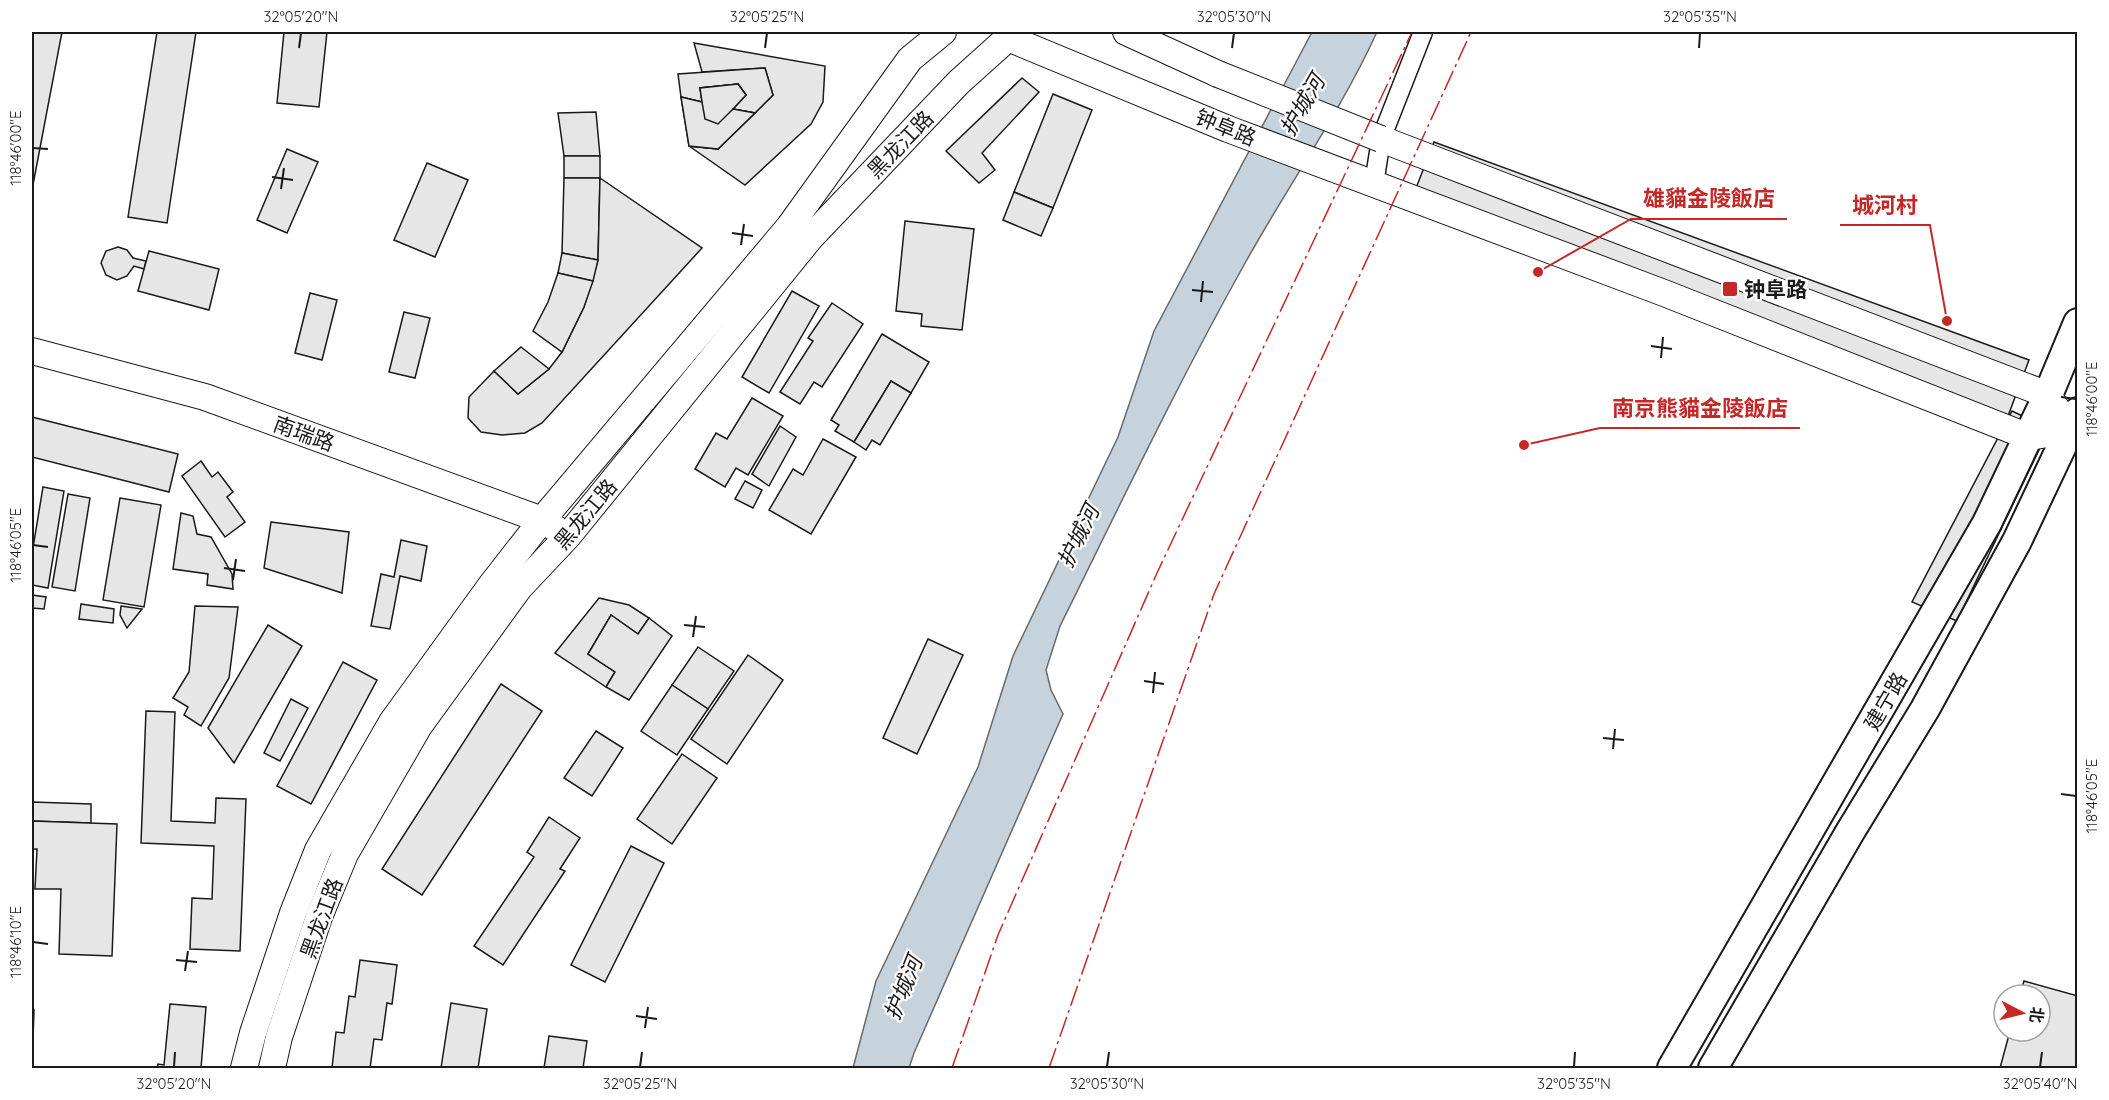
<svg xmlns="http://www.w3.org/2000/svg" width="2109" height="1100" font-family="Quicksand,'Noto Sans SC',sans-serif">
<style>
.water{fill:#c6d2dc;stroke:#6a6a6a;stroke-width:1.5}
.building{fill:#e6e6e6;stroke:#1a1a1a;stroke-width:1.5}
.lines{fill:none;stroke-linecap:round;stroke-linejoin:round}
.street-casing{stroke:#1a1a1a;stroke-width:21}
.secondary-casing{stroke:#1a1a1a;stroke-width:28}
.primary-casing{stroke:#1a1a1a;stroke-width:32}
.street{stroke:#fff;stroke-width:18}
.secondary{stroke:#fff;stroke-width:26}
.primary{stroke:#fff;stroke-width:28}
.secondary-bridge-casing{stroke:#1a1a1a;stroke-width:28;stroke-linecap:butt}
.secondary-bridge{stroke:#fff;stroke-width:26}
.power{stroke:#c62828;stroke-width:1.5;stroke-dasharray:21 4.5 3 4.5;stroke-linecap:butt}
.ticks{fill:none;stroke:#1a1a1a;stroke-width:2}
.poi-dot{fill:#c62828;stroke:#fff;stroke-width:2}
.labels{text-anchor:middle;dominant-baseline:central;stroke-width:4.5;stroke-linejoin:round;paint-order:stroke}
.street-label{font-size:21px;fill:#1a1a1a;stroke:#fff}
.poi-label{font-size:21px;font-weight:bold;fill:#1a1a1a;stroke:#fff;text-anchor:start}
.water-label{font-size:22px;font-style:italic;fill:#1a1a1a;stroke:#fff}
.leader{fill:none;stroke:#c62828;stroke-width:2}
.callout-dot{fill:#c62828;stroke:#fff;stroke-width:2}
.callout-label{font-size:22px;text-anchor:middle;font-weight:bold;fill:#c62828;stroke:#fff;stroke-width:4.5;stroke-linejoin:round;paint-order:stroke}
.neatline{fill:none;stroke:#1a1a1a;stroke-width:2}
.ticks-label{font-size:15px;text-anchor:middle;fill:#1a1a1a}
</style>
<rect width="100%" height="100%" fill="#fff"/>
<path class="water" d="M1312,32H1377C1340,113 1287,187 1244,265C1178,383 1120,505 1060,626L1046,670L1051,690L1063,714L914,1053L909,1068H853L876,981L978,767L1013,656L1118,437L1154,331Z"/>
<g class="building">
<polygon points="32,32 62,32 32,190"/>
<polygon points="157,32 196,32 167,223 128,217"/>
<polygon points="284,32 327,32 319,107 277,103"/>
<polygon points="694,43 825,66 823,102 811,124 745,185 689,146 718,149 773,95 765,68 702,72"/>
<polygon points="765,68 773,95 755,113 733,109 746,95 738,84 700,88 702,102 681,97 678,74"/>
<polygon points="1022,78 1039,92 982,153 995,170 979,183 946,151"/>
<polygon points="738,84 746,95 718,124 705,119 700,88"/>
<polygon points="738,84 746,95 733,109 755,113 718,149 689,146 681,97 702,102 700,88"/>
<polygon points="1053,94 1092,110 1053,208 1014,192"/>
<polygon points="681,97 702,102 705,119 718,124 733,109 755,113 718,149 689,146"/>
<polygon points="596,112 600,156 564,156 558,113"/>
<polygon points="1434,142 2029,360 2005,424 1409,206"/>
<polygon points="287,149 318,162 287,233 257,220"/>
<rect x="564" y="156" width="36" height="22"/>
<polygon points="427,163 468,180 435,257 394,240"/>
<polygon points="564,178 600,178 598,260 562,253"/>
<polygon points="600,178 702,248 542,423 525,433 502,435 481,432 468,418 469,397 494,371 518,394 549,369 562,352 584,307 598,260"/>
<polygon points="1014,192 1053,208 1041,236 1003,220"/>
<polygon points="905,221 974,229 962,330 921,326 922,314 896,311"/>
<polygon points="118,247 127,250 133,258 146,261 144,269 134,266 127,276 117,280 106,275 101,263 106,251"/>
<polygon points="149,251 219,269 209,310 138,291"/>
<polygon points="562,253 598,260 593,281 558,273"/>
<polygon points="558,273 593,281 584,307 562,352 533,331 548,302"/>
<polygon points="792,291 819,306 769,393 742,377"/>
<polygon points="310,293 337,300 322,360 295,353"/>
<polygon points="832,303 863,324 822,387 814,382 800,404 780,392 813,341 808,338"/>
<polygon points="404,312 430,318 415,378 389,372"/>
<polygon points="882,334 929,362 911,393 891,381 854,442 835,431 839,425 831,420"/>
<polygon points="521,347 549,369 518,394 494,371"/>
<polygon points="891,381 911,393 880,445 872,440 866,450 854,442"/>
<polygon points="752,398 783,416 748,475 736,468 725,487 695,469 716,433 727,439"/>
<polygon points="2012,411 2049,429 1957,621 1912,602"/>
<polygon points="32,417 178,454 169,492 32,457"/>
<polygon points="780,426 796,437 769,486 752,474"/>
<polygon points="823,439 856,457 811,534 769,510 793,469 803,475"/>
<polygon points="201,461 212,477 218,472 233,492 227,497 245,522 225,537 182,476"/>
<polygon points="745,481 762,490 753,508 735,499"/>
<polygon points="43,487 64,491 48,588 32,585 32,554"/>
<polygon points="68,494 90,498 75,591 52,587"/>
<polygon points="120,498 161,505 144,607 103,600"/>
<polygon points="181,513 193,516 197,534 211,537 232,574 233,589 207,585 208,574 173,569"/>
<polygon points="271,522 349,532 342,593 264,568"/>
<polygon points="401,540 427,546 421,581 400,576 390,629 371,626 381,574 394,577"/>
<polygon points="32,595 46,597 44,609 32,608"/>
<polygon points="599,598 629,605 649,618 638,634 611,615 588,654 615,672 606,687 555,653"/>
<polygon points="81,604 114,609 113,623 79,619"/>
<polygon points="121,606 142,609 127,628 120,615"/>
<polygon points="195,606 238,607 229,678 201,726 184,715 188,707 173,698 189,672"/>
<polygon points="611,615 638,634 649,618 672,636 629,700 606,687 615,672 588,654"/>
<polygon points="268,625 302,646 234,763 208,728"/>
<polygon points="928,639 963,655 917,754 883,738"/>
<polygon points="698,647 734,671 708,709 672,685"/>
<polygon points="748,655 783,680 727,764 691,739"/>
<polygon points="343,662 377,680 311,804 277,786"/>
<polygon points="501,684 542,711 422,895 382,869"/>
<polygon points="672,685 708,709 677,755 641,731"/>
<polygon points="291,699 308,708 280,761 264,753"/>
<polygon points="146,711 175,712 171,821 215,823 216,798 246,799 240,951 190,949 192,898 212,899 214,846 141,843"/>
<polygon points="596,731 623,748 592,796 564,778"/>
<polygon points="682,754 717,778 672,844 637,819"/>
<polygon points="32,802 91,804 91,823 32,821"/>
<polygon points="549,817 580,838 560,869 565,871 503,965 474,946 534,857 527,852"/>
<polygon points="32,821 117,824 112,956 59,954 61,889 35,889 37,849 32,849"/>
<polygon points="631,846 664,863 605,982 571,965"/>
<polygon points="360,960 397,965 392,1004 387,1003 382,1040 374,1039 370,1068 332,1068 336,1032 344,1033 349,996 355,997"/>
<polygon points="2024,981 2078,996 2078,1068 2000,1068 2010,1031 2040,1031 2040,995 2020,995"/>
<polygon points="451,1003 487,1009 478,1068 441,1068"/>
<polygon points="170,1004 206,1007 201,1068 157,1068 158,1064 164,1065"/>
<polygon points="32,1010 34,1010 32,1068"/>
<polygon points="549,1036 587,1041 583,1068 544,1068"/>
</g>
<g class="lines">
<defs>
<polyline id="street" points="1374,184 1381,139 1423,32"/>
<g id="secondary">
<polyline points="1006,32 1008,38 1228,129 1664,293 2029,437 2070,430 2048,395 1381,139"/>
<polyline points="1126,32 1218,74"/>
<polyline points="32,351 205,397 542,520 555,528"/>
<polyline points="244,1068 253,1033 293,913 318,850 392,722 492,584 542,520 789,227 910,59 943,32"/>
<polyline points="272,1068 279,1037 319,917 345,854 419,726 519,588 568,536 811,237 959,82 1008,38 1010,32"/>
</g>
<g id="primary">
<polyline points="1672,1068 1987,523 2048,395 2078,323"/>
<polyline points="1713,1068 1850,832 1925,709 2017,541 2078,412"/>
</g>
</defs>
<use href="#street" class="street-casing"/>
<use href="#secondary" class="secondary-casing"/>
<use href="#primary" class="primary-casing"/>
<use href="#street" class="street"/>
<use href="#secondary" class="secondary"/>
<use href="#primary" class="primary"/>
<defs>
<polyline id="secondary-bridge" points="1218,74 1381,139"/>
</defs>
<use href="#secondary-bridge" class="secondary-bridge-casing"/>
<use href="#secondary-bridge" class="secondary-bridge"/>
<g class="power">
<polyline points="952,1068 998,935 1157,573 1412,32"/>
<polyline points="1049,1068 1214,594 1471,32"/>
</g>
</g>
<path class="ticks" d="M299,48L301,33M765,48L767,33M1232,48L1234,33M1699,48L1700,33M33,148L48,149M272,177L293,180M281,189L284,168M732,233L753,236M741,245L744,224M1192,290L1213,292M1201,302L1203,281M1651,346L1672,349M1661,358L1663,337M2061,397L2076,399M33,545L48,547M224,568L245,571M233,580L236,559M684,625L705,627M693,637L696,616M1144,681L1164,684M1153,693L1155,672M1603,738L1624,740M1613,749L1615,729M2061,794L2076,796M33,942L48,944M176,960L197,962M185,971L188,951M636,1016L657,1019M645,1028L648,1007M174,1067L175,1052M640,1067L642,1052M1107,1067L1109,1052M1574,1067L1575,1052M2040,1067L2042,1052"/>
<rect class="poi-dot" x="1722" y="281" width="16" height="16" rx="3"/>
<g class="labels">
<g class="street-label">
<text transform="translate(1226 127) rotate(22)">钟阜路</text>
<text transform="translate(900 144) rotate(-46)">黑龙江路</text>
<text transform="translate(304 433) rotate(20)">南瑞路</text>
<text transform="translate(585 514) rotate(-50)">黑龙江路</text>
<text transform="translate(1885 701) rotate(-60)">建宁路</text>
<text transform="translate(321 918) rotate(-70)">黑龙江路</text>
</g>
<g class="poi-label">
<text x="1744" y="289">钟阜路</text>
</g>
<g class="water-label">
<text transform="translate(1302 105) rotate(-60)">护城河</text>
<text transform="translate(1078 536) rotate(-64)">护城河</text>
<text transform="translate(903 988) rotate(-68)">护城河</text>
</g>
</g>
<path class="leader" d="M1538 272L1631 219H1787M1947 321L1930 225H1840M1524 445L1600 428H1800"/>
<g class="callout-dot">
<circle cx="1538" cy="272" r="6"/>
<circle cx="1947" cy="321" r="6"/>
<circle cx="1524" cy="445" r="6"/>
</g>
<g class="callout-label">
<text x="1709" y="206">雄貓金陵飯店</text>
<text x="1885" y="213">城河村</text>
<text x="1700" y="416">南京熊貓金陵飯店</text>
</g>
<rect width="2109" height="1100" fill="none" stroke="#ffffff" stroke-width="66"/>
<g transform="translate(2022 1013) rotate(97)"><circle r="28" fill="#ffffff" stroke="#a3a3a3" stroke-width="1.5"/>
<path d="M0-4.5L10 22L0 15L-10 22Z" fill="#c62828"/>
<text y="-9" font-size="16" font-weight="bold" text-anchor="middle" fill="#1a1a1a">北</text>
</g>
<rect x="33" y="33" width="2043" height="1034" class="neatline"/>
<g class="ticks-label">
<text x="301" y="22">32°05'20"N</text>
<text x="767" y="22">32°05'25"N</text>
<text x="1234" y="22">32°05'30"N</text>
<text x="1700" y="22">32°05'35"N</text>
<text transform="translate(16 148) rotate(-90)" y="5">118°46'00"E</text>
<text transform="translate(2092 399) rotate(-90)" y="5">118°46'00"E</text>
<text transform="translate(16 545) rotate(-90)" y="5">118°46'05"E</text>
<text transform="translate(2092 796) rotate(-90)" y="5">118°46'05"E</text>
<text transform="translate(16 942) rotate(-90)" y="5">118°46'10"E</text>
<text x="174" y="1089">32°05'20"N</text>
<text x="640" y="1089">32°05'25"N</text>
<text x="1107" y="1089">32°05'30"N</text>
<text x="1574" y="1089">32°05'35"N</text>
<text x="2040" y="1089">32°05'40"N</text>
</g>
</svg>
